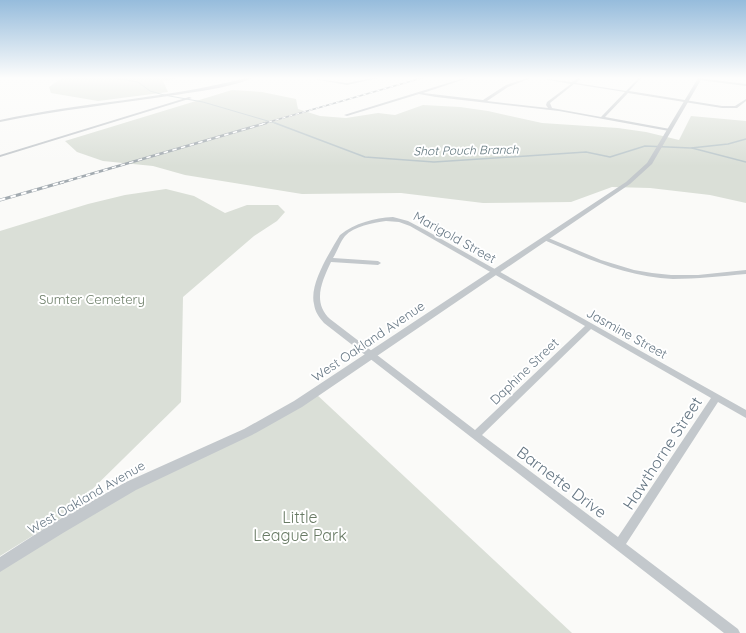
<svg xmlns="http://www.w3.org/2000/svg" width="746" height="633" font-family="Quicksand,sans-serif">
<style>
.green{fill:#dadfd7}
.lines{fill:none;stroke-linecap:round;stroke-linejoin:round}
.stream-far1{stroke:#bbc7cb;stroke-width:1}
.stream{stroke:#bbc7cb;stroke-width:1.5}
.minor{fill:#c3c8cc;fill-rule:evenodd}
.tertiary{fill:#c3c8cc;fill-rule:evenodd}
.rail-far2-casing{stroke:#a2aab0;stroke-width:1.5}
.rail-far1-casing{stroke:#a2aab0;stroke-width:2.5}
.rail-casing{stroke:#a2aab0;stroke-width:3}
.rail-far2{stroke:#fff;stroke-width:1;stroke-dasharray:3.5;stroke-linecap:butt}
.rail-far1{stroke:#fff;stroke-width:1.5;stroke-dasharray:4.5;stroke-linecap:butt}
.rail{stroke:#fff;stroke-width:2;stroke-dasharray:5.5;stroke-linecap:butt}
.labels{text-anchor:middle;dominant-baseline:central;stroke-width:4;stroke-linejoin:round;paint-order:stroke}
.far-water-label{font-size:12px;font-style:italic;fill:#60757c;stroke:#fff}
.street-label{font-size:13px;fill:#657683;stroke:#fff}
.park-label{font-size:13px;fill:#687a64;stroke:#fff}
.near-street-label{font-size:16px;fill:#657683;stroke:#fff}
.near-park-label{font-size:16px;fill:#687a64;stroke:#fff}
</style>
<rect width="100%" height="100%" fill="#fafaf8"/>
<g class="green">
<polygon points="62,78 181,78 163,81 168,92 98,101 51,93 49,87"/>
<polygon points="232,90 262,92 296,99 298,109 320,116 346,118 378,113 395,115 423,105 460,107 488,111 542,123 618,128 646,132 679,140 691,116 746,121 746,203 710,195 650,188 612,187 571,202 483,203 401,193 302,194 185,175 153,166 103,161 77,152 65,141"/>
<polygon points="166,189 194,196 225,213 247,205 278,205 285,212 277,221 254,236 183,297 181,402 66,515 0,556 0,231 88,204 125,195"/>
<polygon points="315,393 572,633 0,633 0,565 58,528"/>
</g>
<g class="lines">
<polyline class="stream-far1" points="114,78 138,82 150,91 164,95 203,102 278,124"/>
<g class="stream">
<polyline points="275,123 365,157 434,162 586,152 610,157 645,146 691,148 728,144 746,139"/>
<polyline points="692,148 746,162"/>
</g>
<g class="minor">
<polygon points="308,78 347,83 373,78 378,78 347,85"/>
<path d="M464,78H468L423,93L483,100L506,85L528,78H531L508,87L487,101L548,108L546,105L547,102L571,84L538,78L572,82L578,78H581L576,83L626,91L639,78H641L629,91L722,106H735L746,99V101L737,108H722L628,93L605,117L670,129L671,130L669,131L559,111L436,97L419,94L347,116L344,115ZM574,84L625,92L601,117L552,108L550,103Z"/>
<polygon points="698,78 746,84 746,86 699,80"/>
<polygon points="189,97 192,98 0,157 0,155"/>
<path d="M393,217L408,221L427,231L746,410V418L718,402L626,544L738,629L740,633H724L324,323C319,317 315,312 314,304C309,284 330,252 340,235C355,223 374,218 393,217ZM386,221L399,222L410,226L585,326L475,430L330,319C312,302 322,281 331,262L378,265L381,263L378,261L333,258C337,252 340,242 345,236C354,226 373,223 386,221ZM591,329L711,398L618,537L482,435Z"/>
<path d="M546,237L601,260L634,270L652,273L671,275H698L746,270V274C721,276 697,279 673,279C627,277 585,258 544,240V238Z"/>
</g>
<g class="tertiary">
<path d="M246,78H252C234,87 195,92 175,95C116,104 58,110 0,122V120C82,102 165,99 246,78Z"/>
<polygon points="698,78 702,78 652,164 630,184 302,407 252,435 136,490 63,533 0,572 0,557 53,523 126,482 244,429 294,401 626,182 647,163"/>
</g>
<defs>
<polyline id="rail-far2" points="262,124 422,78"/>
<polyline id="rail-far1" points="60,183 266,123"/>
<polyline id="rail" points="0,200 63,182"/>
</defs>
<use href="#rail-far2" class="rail-far2-casing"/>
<use href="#rail-far1" class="rail-far1-casing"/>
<use href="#rail" class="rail-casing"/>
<use href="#rail-far2" class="rail-far2"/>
<use href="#rail-far1" class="rail-far1"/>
<use href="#rail" class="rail"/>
</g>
<linearGradient id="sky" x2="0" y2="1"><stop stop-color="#96bcdc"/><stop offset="0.47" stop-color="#fdfdfc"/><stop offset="1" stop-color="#fdfdfc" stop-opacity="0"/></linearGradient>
<rect width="746" height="166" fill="url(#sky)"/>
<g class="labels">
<g class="far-water-label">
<text transform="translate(466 150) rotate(-1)">Shot Pouch Branch</text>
</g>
<g class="street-label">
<text transform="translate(455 237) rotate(29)">Marigold Street</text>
<text transform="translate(627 333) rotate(29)">Jasmine Street</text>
<text transform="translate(368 341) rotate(-34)">West Oakland Avenue</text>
<text transform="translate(524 371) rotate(-44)">Daphine Street</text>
<text transform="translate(86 497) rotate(-30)">West Oakland Avenue</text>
</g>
<g class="park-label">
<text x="92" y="299">Sumter Cemetery</text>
</g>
<g class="near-street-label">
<text transform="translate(662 453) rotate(-57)">Hawthorne Street</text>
<text transform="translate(562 482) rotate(37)">Barnette Drive</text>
</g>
<g class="near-park-label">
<text x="300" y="517">Little<tspan x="300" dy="18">League Park</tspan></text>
</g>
</g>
</svg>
